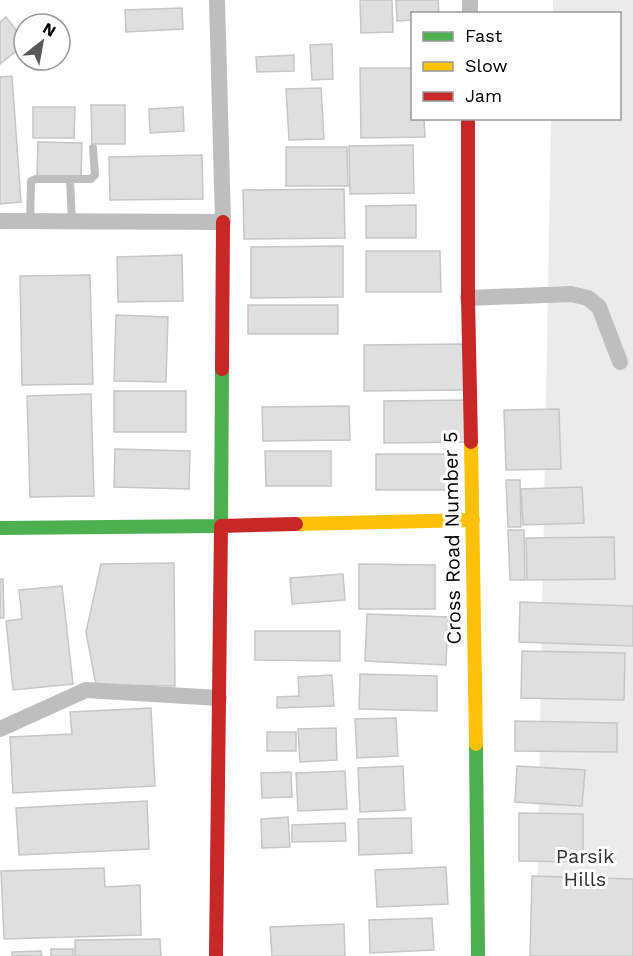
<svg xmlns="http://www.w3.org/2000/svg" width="633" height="956" viewBox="0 0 633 956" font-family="'Work Sans',sans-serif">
	<rect width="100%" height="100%" fill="#fff"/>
	<path fill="#ebebeb" d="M553,0h80v956h-97l15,-837 69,-1v-104l-67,-1z"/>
	<path fill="#dfdfdf" stroke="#c6c6c6" stroke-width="1.5" d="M360,0h32l1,32 -32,1z
		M396,0h42l1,14h-27v6l-15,1z
		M182,8l1,21 -57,3 -1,-22z
		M6,17l18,23v5l-24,19v-42z
		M332,44l1,35 -21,1 -2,-35z
		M294,55v16l-37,1 -1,-15z
		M360,68h52v50h12l1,19 -64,1z
		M12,76l9,126 -21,2v-127z
		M321,88l3,51 -35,1 -3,-51z
		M91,105h34v39h-33z
		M33,107h42l-1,31h-41z
		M183,107l1,24 -34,2 -1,-24z
		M38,142l44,1 -1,34 -44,-1z
		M413,145l1,48 -64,1 -1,-48z
		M286,147h61l1,39h-62z
		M202,155l1,44 -93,1 -1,-43z
		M344,189l1,49 -101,1 -1,-49z
		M416,205v33h-50v-32z
		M343,246v51l-92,1v-51z
		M366,251h74l1,41h-75z
		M182,255l1,46 -65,1 -1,-45z
		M90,275l3,109 -71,1 -2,-109z
		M248,305h90v29h-90z
		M116,315l52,2 -2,65 -52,-1z
		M465,344v46l-101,1v-46z
		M114,391h72v41h-72z
		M91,394l3,102 -64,1 -3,-101z
		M468,400l1,42 -85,1v-42z
		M349,406l1,34 -87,1 -1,-34z
		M559,409l2,60 -55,1 -2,-60z
		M115,449l75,2 -1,38 -75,-2z
		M265,451h66v35h-65z
		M376,454h81v36h-81z
		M506,480h14l1,47h-13z
		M582,487l2,36 -61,2 -2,-36z
		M508,530h16l1,50h-15z
		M614,537l1,42 -88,1 -1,-42z
		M174,563l1,123 -79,-1 -10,-53 15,-68z
		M359,564l76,1v44h-76z
		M343,574l2,26 -53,4 -2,-26z
		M0,579h3l1,39h-4z
		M62,586l11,98 -60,6 -7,-69 16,-2 -3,-29z
		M520,602l113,4v40l-114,-4z
		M367,614l81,3 -2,48 -81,-4z
		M255,631h85v30l-85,-1z
		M522,651l103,2 -1,47 -103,-2z
		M360,674l77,2v35l-78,-2z
		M332,675l2,31 -57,2v-11l22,-1 -1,-19z
		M151,708l4,78 -142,7 -3,-56 62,-3 -2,-22z
		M396,718l2,38 -41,2 -2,-39z
		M515,721l102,2v29l-102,-1z
		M336,728l1,32 -37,2 -2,-33z
		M267,732h29v19h-29z
		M403,766l2,44 -45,2 -2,-44z
		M517,766l68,4 -3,36 -67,-4z
		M345,771l2,38 -49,2 -2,-38z
		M291,772l1,25 -30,1 -1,-25z
		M147,801l2,48 -130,6 -3,-47z
		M519,813l64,1v48l-64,-1z
		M288,817l2,30 -28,1 -1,-29z
		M411,818l1,35 -53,2 -1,-36z
		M345,823l1,18 -54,1v-17z
		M446,867l2,37 -71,3 -2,-37z
		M104,868l1,19 35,-2 1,50 -137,4 -3,-68z
		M532,876l101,3v77h-103z
		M432,918l2,32 -64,3 -1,-33z
		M344,924l1,32h-73l-2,-29z
		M160,939l1,17h-86v-16z
		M51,949h22v7h-22z
		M41,951l1,5h-30v-4z"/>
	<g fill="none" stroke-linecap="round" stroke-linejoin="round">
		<path stroke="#bebebe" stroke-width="8" d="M70,180l2,42
			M30,221l1,-40 5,-2h55l4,-4 -2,-27"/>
		<path stroke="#bebebe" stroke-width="16" d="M470,14v-14
			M0,221l223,1 -6,-222
			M468,298l103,-4 17,4 11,9 21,55
			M0,729l86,-39 133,8"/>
		<path stroke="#4caf50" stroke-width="14" d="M0,528l221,-2 1,-157
			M476,744l2,212"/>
		<path stroke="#ffc107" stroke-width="14" d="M471,442l5,302
			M296,524l177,-4"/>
		<path stroke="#c62828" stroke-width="14" d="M468,118v180l3,144
			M222,369l1,-147
			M216,956l5,-430 75,-2"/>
	</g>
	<g text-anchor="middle" stroke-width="6" stroke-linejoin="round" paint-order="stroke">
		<g font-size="20" fill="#000" stroke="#fff">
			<text transform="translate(452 538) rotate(-91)" y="7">Cross Road Number 5</text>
		</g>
		<g font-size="20" fill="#323232" stroke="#fff">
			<text x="585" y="863">Parsik<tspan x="585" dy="23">Hills</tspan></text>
		</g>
	</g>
	<rect x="411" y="12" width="210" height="108" fill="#ffffff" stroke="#999999" stroke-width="1.5"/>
	<rect x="423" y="32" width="30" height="9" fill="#4caf50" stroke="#999999" stroke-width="1.5"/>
	<text x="465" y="42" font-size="18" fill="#000000">Fast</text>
	<rect x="423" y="62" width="30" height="9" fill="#ffc107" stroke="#999999" stroke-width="1.5"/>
	<text x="465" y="72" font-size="18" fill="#000000">Slow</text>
	<rect x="423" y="92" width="30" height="9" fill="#c62828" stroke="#999999" stroke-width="1.5"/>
	<text x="465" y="102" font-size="18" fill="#000000">Jam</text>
	<g transform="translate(42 42) rotate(31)"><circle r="28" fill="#ffffff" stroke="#999999" stroke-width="1.5"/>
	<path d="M0-4.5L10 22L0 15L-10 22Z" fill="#595959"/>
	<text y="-9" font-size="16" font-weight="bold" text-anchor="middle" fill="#000000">N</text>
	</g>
</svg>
